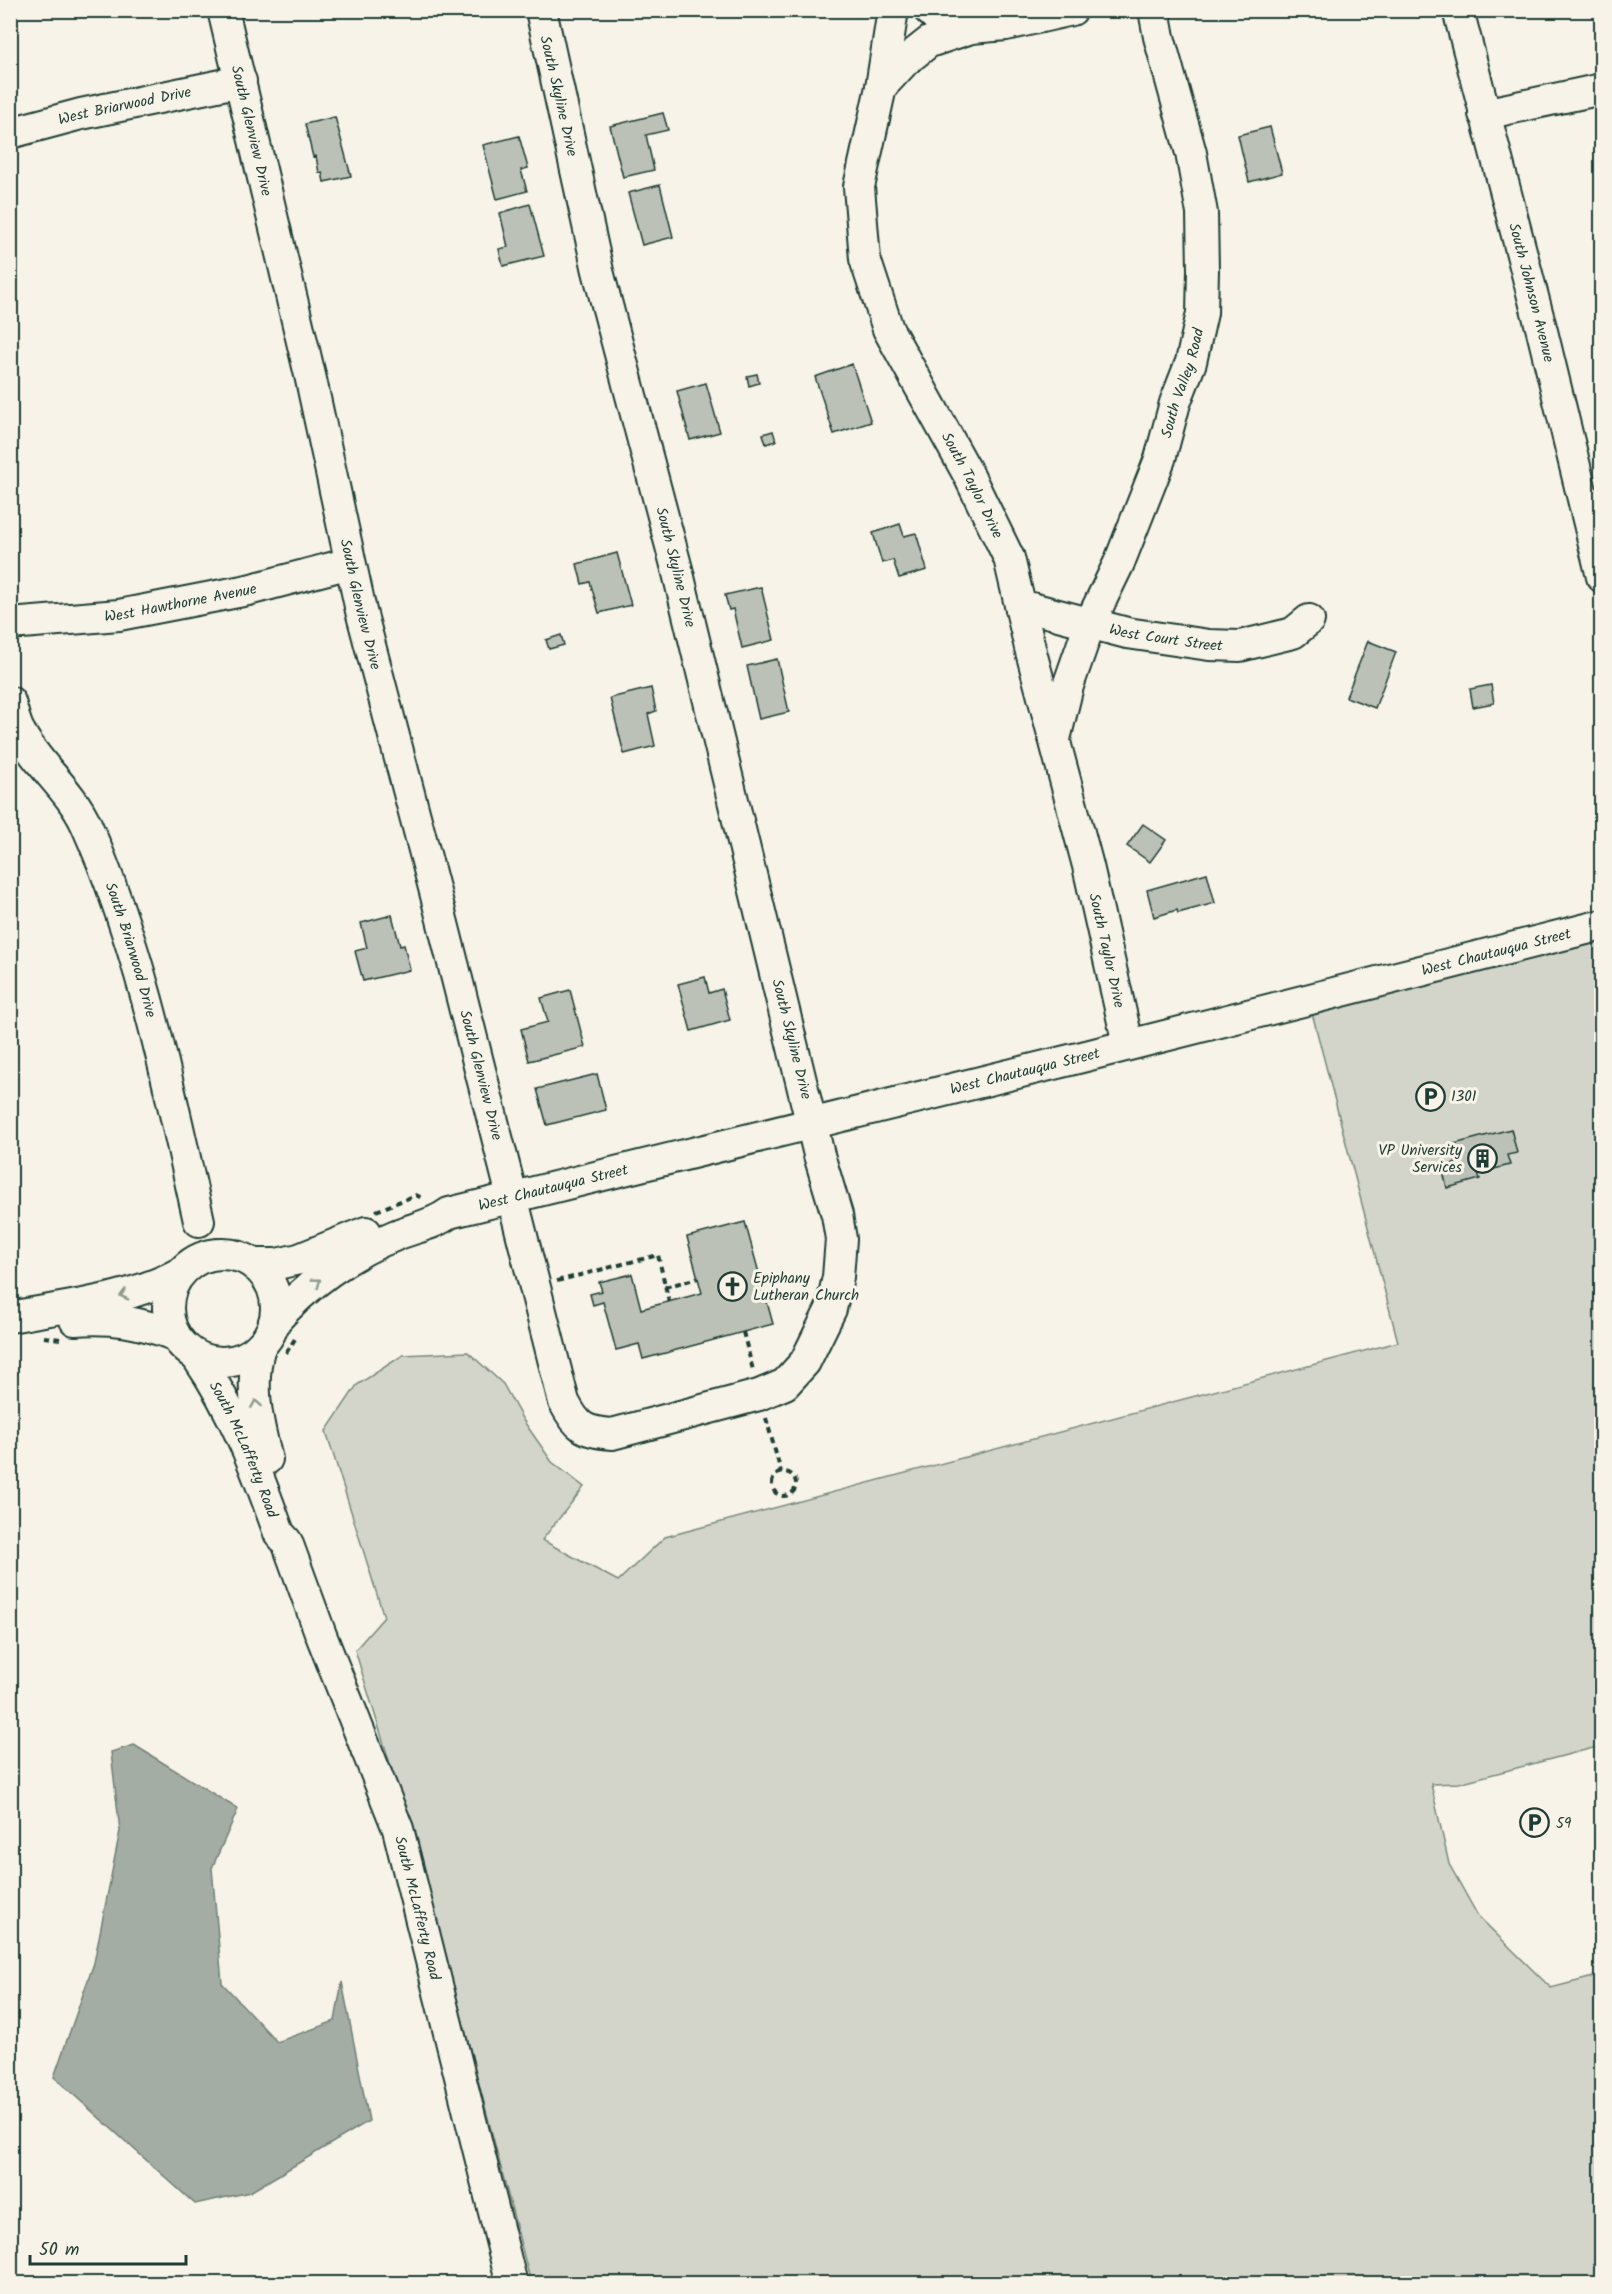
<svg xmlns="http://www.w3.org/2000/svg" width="1612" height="2294" viewBox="0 0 1612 2294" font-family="Kalam,sans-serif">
	<rect width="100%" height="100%" fill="#f7f3e8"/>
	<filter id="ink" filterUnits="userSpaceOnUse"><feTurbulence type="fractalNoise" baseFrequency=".0167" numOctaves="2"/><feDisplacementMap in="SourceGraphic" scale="12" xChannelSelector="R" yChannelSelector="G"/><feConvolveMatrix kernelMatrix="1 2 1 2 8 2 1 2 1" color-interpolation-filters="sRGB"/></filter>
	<g filter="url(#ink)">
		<path fill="#d3d5ca" stroke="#79897f" stroke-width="1.5" d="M1601,939v807l-142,37 -28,1 18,80 29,52 73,72 50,-13v308h-1070l-91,-349 -24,-86 -61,-198 29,-33 -58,-186 31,-46 46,-30 65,-3 35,32 20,36 29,42 32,25 -42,53 76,41 47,-44 733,-195 -86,-329z"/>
		<path fill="#a4ada3" stroke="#6f8077" stroke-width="1.5" d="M134,1745l104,64 -26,59 10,115 55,59 58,-21 7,-39 27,139 -119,71 -55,12 -141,-127 40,-114 26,-132 -9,-79z"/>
		<path fill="#bbc1b6" stroke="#1f3d34" stroke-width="1.5" d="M663,113l5,17 -22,5 8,35 -31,7 -13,-51z
			M335,117l16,59 -27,6 -2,-10 -3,1 -3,-17 -3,1 -8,-33z
			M1270,127l12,46 -33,9 -11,-47z
			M519,136l9,32 -7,2 6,21 -30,8 -14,-54z
			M660,185l13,52 -31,8 -14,-52z
			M530,204l14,52 -41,10 -4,-17 9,-2 -8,-34z
			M852,364l19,58 -37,12 -19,-57z
			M757,374l2,9 -10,3 -2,-10z
			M706,383l14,49 -30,8 -13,-49z
			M773,431l3,10 -10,3 -3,-10z
			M900,524l4,12 12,-3 11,37 -28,8 -6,-18 -11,3 -9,-30z
			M617,553l14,52 -32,8 -9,-31 -8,2 -5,-20z
			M761,587l13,53 -32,8 -9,-39 -4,1 -4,-15z
			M561,635l3,10 -15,4 -3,-9z
			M1368,641l28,11 -21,56 -29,-11z
			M777,659l12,53 -30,7 -12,-53z
			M1491,685l3,18 -21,4 -3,-18z
			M651,688l5,23 -8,3 7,32 -31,8 -14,-56z
			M1143,824l23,16 -16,22 -23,-16z
			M1207,873l8,30 -37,10 -1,-3 -23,7 -7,-27z
			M392,915l8,31 4,-1 6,25 -47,11 -8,-30 12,-3 -6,-25z
			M705,977l4,16 13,-4 8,31 -39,11 -13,-47z
			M570,990l15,57 -56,14 -8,-32 27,-7 -7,-24z
			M597,1074l9,36 -59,15 -10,-36z
			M1511,1129l6,24 -10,2 3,10 -20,5 -2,-7 -12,3 4,13 -33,9 -5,-21 17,-5 -5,-18z
			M745,1222l28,102 -130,35 -4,-15 -23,6 -13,-48 -10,3 -3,-11 12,-3 -3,-9 33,-8 9,35 61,-16 -15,-56z"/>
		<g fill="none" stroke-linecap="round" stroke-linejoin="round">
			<defs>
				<g id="minor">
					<path id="s1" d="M223,10l87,365 51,236 73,277 130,514c13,25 20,30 48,32l147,-39 26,-11 20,-22 26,-53 7,-32 3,-38 -4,-24 -18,-60 -142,-586 -79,-298 -57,-261"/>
					<path d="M929,10l11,10 31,8"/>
					<path id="s2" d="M1072,10l-66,15 -35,3 -42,14 -24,19 -24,26 -22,100 6,72 23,70 80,145 41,84 21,90 58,218 40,178"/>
					<path id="s3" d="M1458,10l84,321 60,246"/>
					<path d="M881,87l12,-77"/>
					<path d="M1484,114l118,-25"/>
					<path id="s4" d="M10,133l71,-19 160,-33"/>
					<path id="s5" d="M1020,605l107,28 82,12 31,1 53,-13 16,-13"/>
					<path id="s6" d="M10,624l109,-9 129,-25 102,-27"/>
					<path id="s7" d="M10,702c3,10 5,22 10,30 18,34 50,57 66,92 56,126 83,263 113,397"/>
					<path id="s8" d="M1056,735l12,-49 22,-63 29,-60 41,-104 15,-56 16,-41 11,-49 1,-43 -1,-57 -11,-60 -32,-116 -5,-27"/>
					<circle cx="222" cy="1308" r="54"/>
					<path d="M255,1264h22l22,-5 67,-27"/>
					<path d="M10,1317c57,-11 116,-16 168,-43"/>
					<path d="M75,1320c37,-3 64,2 99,15"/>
					<path id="s9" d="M274,1322c32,-37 75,-68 120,-86 18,-8 40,-11 55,-23l633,-156 520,-132"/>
					<path d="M260,1346c-11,38 -3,75 7,113"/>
					<path id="s10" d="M197,1357c38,55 60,114 82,176l8,9 34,93 77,194 114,455"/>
				</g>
			</defs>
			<use href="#minor" stroke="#1f3d34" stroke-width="34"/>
			<path stroke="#1f3d34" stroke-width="4" stroke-dasharray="6 4.5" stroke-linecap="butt" d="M376,1211l40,-16 8,4
				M215,1239l31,2
				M557,1281l101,-26 11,47
				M665,1287l33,-9
				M743,1332l10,38
				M44,1337l16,2
				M286,1353l9,-14
				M766,1418l15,54
				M772 1484a12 12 0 1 1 24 0a12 12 0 1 1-24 0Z"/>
			<use href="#minor" stroke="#f7f3e8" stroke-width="30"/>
		</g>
		<defs><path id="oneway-chevron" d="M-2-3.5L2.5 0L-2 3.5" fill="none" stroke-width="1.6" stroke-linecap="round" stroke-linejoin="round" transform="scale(1.5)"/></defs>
		<g stroke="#8b988e">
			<use href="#oneway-chevron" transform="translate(317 1282) rotate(-37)"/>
			<use href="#oneway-chevron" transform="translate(124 1295) rotate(165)"/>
			<use href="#oneway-chevron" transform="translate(256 1404) rotate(-99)"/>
		</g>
	</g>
	<defs>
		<symbol id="parking-ring" viewBox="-11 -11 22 22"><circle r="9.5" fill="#f7f3e8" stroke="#1f3d34" stroke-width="1.5"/><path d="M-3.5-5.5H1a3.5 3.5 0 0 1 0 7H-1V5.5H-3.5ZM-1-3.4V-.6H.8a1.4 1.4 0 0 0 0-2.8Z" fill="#1f3d34"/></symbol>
		<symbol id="building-ring" viewBox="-11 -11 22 22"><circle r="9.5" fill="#f7f3e8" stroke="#1f3d34" stroke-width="1.5"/><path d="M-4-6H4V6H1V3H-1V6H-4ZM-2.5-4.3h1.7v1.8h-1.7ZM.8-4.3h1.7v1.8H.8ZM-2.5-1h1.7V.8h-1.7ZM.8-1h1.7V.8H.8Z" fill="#1f3d34"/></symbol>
		<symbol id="church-ring" viewBox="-11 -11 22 22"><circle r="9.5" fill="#f7f3e8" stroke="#1f3d34" stroke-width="1.5"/><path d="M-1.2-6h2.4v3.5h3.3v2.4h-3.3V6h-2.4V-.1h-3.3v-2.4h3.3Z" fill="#1f3d34"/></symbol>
	</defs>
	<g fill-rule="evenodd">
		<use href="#parking-ring" x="1414" y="1080" width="33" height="33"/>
		<use href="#building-ring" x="1466" y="1142" width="33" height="33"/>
		<use href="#church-ring" x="716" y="1270" width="33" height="33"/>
		<use href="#parking-ring" x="1518" y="1806" width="33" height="33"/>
	</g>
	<g text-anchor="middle" stroke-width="6" stroke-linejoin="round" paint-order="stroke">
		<g font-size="15" fill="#1f3d34" stroke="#f7f3e8">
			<text transform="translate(559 96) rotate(77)" y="5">South Skyline Drive</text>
			<text dy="5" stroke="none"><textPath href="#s4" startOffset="118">West Briarwood Drive</textPath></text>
			<text dy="5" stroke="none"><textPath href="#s1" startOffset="124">South Glenview Drive</textPath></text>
			<text dy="5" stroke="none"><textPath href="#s3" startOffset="292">South Johnson Avenue</textPath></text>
			<text dy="5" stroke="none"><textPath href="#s8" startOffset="375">South Valley Road</textPath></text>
			<text dy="5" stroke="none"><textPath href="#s2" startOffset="639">South Taylor Drive</textPath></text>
			<text transform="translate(676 567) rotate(76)" y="5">South Skyline Drive</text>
			<text dy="5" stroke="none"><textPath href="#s6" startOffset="172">West Hawthorne Avenue</textPath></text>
			<text dy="5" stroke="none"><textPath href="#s1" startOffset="610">South Glenview Drive</textPath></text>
			<text dy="5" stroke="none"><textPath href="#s5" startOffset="150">West Court Street</textPath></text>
			<text dy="5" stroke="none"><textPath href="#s2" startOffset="1125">South Taylor Drive</textPath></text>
			<text dy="5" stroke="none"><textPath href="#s7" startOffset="279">South Briarwood Drive</textPath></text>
			<text dy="5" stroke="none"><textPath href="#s9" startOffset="1288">West Chautauqua Street</textPath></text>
			<text transform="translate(792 1039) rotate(76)" y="5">South Skyline Drive</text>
			<text dy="5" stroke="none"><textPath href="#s9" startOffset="802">West Chautauqua Street</textPath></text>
			<text dy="5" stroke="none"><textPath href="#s1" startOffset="1096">South Glenview Drive</textPath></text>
			<text dy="5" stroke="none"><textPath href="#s9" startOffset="316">West Chautauqua Street</textPath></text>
			<text dy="5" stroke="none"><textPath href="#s10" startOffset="104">South McLafferty Road</textPath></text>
			<text dy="5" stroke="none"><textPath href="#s10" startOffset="596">South McLafferty Road</textPath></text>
		</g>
		<g font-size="15" fill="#1f3d34" stroke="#f7f3e8" text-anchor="start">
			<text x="1451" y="1101">1301</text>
			<text x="1462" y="1155" text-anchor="end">VP University<tspan x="1462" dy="17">Services</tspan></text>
			<text x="753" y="1283">Epiphany<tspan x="753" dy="17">Lutheran Church</tspan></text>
			<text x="1556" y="1828">59</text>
		</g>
	</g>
	<rect width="1612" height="2294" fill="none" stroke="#f7f3e8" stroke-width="36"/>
	<rect x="18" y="18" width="1576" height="2258" fill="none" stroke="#1f3d34" stroke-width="2" filter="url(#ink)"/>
	<path d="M30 2255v9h156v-9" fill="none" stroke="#1f3d34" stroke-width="3"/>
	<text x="39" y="2255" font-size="18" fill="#1f3d34" stroke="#f7f3e8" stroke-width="4.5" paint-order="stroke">50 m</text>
</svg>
